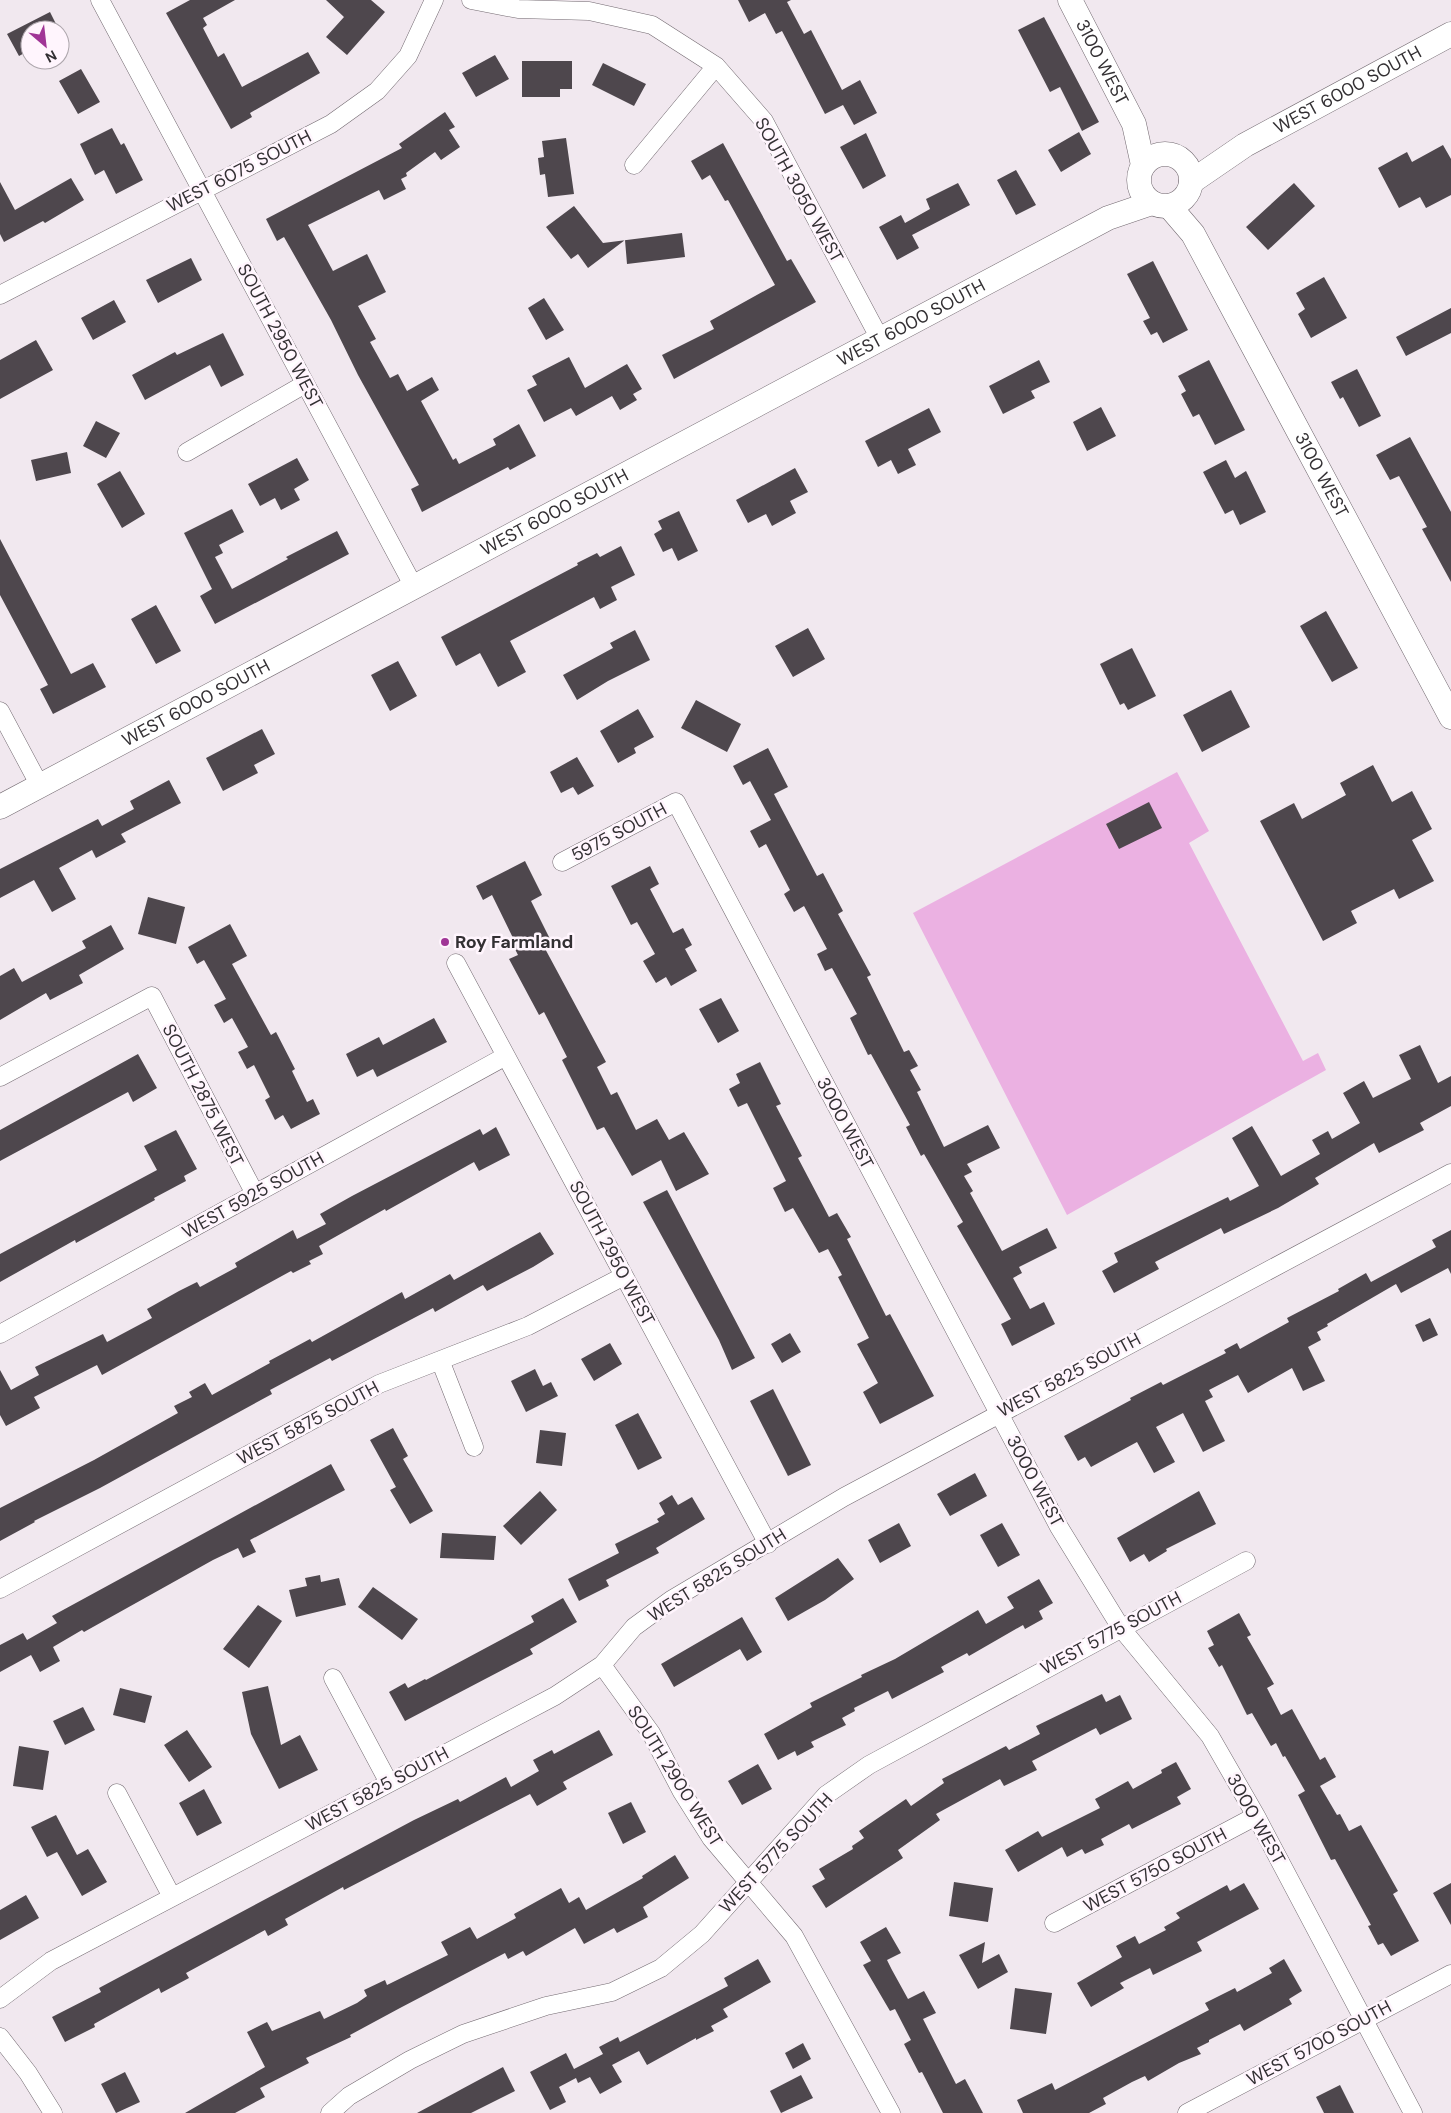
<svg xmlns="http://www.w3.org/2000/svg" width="1451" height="2113" viewBox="0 0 1451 2113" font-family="'DM Sans',sans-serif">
	<rect width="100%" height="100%" fill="#f1e8ef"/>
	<path fill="#ebb1e2" d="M1177,772l32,59 -20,12 114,218 15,-8 8,17 -259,145 -154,-302z"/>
	<path fill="#4e474d" d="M190,0h45l-32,18 4,7 -4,3 15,29 6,-4 18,34 66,-35 12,21 -70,40 2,4 -21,12 -65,-116z
		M326,0h45l14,12 -38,43 -21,-18 18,-20z
		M738,0h53l-4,2 17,32 7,-4 31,60 18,-10 17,33 -23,12 -11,-20 -18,9 -43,-83 -6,3 -11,-21 -16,9z
		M50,12l9,18h-29v20l-11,6 -12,-22z
		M1044,17l55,105 -17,9 -22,-44 -10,5 -32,-62z
		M495,55l14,24 -33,18 -14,-24z
		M522,61h50v28h-12v8h-38z
		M603,63l43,21 -12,22 -42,-21z
		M81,69l19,33 -22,12 -19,-33z
		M445,112l10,15 -6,3 11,17 -19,13 -6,-8 -29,21 1,3 -6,3 5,10 -22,11 -5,-10 -71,35 25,46 34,-17 19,38 -28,14 18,33 -6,3 20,36 8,-4 9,17 25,-14 7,13 -18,11 32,59 3,-2 3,6 37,-19 -3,-6 26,-15 17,32 -26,14 -2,-3 -86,45 -11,-23 8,-4 -61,-110 -27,-55 -47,-83 -7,4 -11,-22 136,-71 -3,-4z
		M112,128l9,17 3,-2 19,37 -27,14 -12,-24 -9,5 -15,-31z
		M1079,132l12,22 -30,18 -13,-22z
		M866,133l20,43 -23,13 -23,-42z
		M566,138l8,56 -26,3 -3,-23 -5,1 -2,-17 6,-1 -2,-16z
		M723,143l64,118 4,-2 25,43 -142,77 -12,-24 52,-26 -4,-8 65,-36 -47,-85 -3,1 -15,-26 -8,5 -11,-19z
		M1443,145l8,14v36l-25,13 -6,-11 -21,11 -21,-40 29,-16 5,10z
		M1016,170l20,35 -20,10 -19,-35z
		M71,178l13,22 -39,23 -2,-2 -39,21 -4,-8v-52l15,28z
		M958,183l12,22 -58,30 7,13 -22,12 -18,-33 22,-12 4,8 25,-14 -4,-10z
		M1294,183l21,23 -47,44 -22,-23z
		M574,206l29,37 79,-10 3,24 -58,7 -2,-24 -37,28 -10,-14 -7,5 -25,-32z
		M191,258l11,22 -44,23 -12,-23z
		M1153,261l35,69 -25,13 -6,-11 -6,3 -8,-14 7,-3 -23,-44z
		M1324,277l23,41 -36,20 -13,-24 7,-5 -9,-16z
		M544,298l20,32 -18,10 -18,-32z
		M114,300l12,22 -33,18 -12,-22z
		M1451,308v25l-45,23 -10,-19z
		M223,333l21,42 -23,12 -11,-22 -65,35 -13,-25 43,-23 2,3z
		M36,340l17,30 -53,29v-39z
		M569,357l16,31 42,-24 15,25 -9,5 4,6 -17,10 -8,-14 -36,20 -5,-8 -27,14 -17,-32 10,-5 -5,-9z
		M1039,360l11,22 -19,9 4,7 -32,16 -14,-28z
		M1209,360l36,70 -30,15 -16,-31 -6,3 -12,-23 5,-3 -8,-15z
		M1357,369l24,47 -22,11 -16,-30 -3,2 -9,-17z
		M1101,407l15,29 -29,15 -14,-29z
		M929,408l12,24 -33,17 8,16 -18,9 -7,-14 -13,7 -13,-26z
		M96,421l24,12 -14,25 -23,-12z
		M1410,437l41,75v70l-29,-53 5,-2 -28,-51 -9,4 -14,-25z
		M67,452l4,21 -35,8 -5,-21z
		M297,458l12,22 -15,9 6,11 -19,10 -6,-12 -15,8 -12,-22z
		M1226,460l9,18 11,-7 20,41 -26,13 -7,-15 -8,4 -22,-42z
		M795,468l13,24 -18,9 6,12 -24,13 -6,-12 -18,9 -12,-23z
		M120,471l25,43 -23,14 -25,-44z
		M232,509l12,23 -25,13 4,8 -8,4 17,32 56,-30 -2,-2 51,-26 12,23 -134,70 -15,-28 12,-7 -28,-56z
		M679,511l19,40 -20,10 -6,-13 -9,4 -9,-18 8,-5 -4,-8z
		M0,539l71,135 22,-11 13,24 -53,27 -13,-25 8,-4 -48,-90z
		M621,546l14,29 -24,12 6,13 -17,9 -6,-12 -84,44 16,31 -28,15 -18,-34 -24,13 -15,-29 137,-72 -1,-2 20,-10 3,4z
		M156,605l25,46 -25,13 -25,-45z
		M1326,611l32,57 -26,14 -32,-56z
		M808,628l17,31 -32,18 -18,-31z
		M635,630l15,30 -42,21 -31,19 -14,-25 50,-27 -3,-5z
		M1132,648l24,48 -28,14 -4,-7 -4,2 -20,-41z
		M398,661l19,35 -27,15 -19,-36z
		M1231,690l19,37 -48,25 -19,-37z
		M696,700l45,24 -14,28 -46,-24z
		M638,709l16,28 -20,11 2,5 -18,10 -18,-32z
		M262,729l13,25 -21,11 4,8 -35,18 -17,-33z
		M768,748l20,39 -14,7 43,82 6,-3 20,38 -5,3 33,61 -4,2 37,75 5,-2 9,16 -8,4 11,20 -4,2 27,55 44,-22 12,23 -33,16 5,8 -8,4 9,15 -3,2 32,58 45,-23 10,20 -38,19 3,6 -9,5 17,31 14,-7 11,22 -43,22 -11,-22 10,-5 -54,-93 6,-4 -39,-68 -3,2 -15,-29 4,-2 -39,-71 -3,1 -18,-37 7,-4 -25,-46 -7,3 -8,-17 10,-5 -23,-43 -10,6 -10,-18 6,-4 -24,-46 -7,4 -9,-17 21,-11 -21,-39 -7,4 -10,-19z
		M577,757l17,29 -16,9 -5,-8 -12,6 -11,-21z
		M1373,765l19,37 20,-11 20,38 -20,11 22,41 -35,18 -5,-10 -43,22 6,12 -34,18 -63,-120 34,-18 8,16 44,-24 -6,-12z
		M169,780l12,23 -60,31 5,8 -30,16 -4,-8 -33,18 17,31 -24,13 -18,-32 -34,18v-29l98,-50 4,7 32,-17 -4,-8z
		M1149,802l13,26 -43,21 -13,-25z
		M525,861l17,34 -11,6 19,38 -8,4 64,119 -9,5 14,28 6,-3 19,38 21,-11 12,21 15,-8 25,42 -33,17 -15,-31 -29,16 -28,-49 -7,3 -35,-70 5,-3 -23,-45 -5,3 -30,-56 9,-4 -7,-14 3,-1 -22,-45 -9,5 -7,-14z
		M650,866l9,18 -9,5 23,44 10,-5 9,17 -7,4 12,22 -26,15 -5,-9 -10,6 -13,-22 12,-7 -18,-32 -6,3 -20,-39z
		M148,897l37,10 -9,37 -38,-10z
		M230,924l17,32 -15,8 39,71 5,-3 19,37 -3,2 15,31 6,-3 7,15 -29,15 -8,-14 -8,5 -10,-20 5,-3 -16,-32 -7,4 -9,-17 10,-5 -16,-29 -8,5 -10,-18 12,-6 -22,-39 -7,4 -9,-17z
		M111,925l13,24 -45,26 4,8 -33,17 -4,-7 -46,27v-44l14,-8 8,14 64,-34 -4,-7z
		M721,998l18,33 -21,12 -19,-34z
		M434,1018l13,24 -70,35 -4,-8 -16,8 -11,-23 33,-17 4,8z
		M1420,1045l18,38 13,-7v30l-31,17 4,7 -45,23 -5,-10 -59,35 4,6 -41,24 -54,26 -3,-6 -66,34 4,7 -45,24 -12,-22 16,-9 -4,-9 114,-56 2,4 29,-15 -27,-48 20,-12 29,50 39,-22 -8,-14 16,-9 4,8 28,-16 -17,-30 21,-12 9,17 38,-19 -12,-24z
		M138,1054l19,34 -24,14 -5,-10 -128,69v-31z
		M760,1062l21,42 -5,2 26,50 -4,2 31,59 8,-4 14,24 -4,2 39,77 4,-2 44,82 -54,28 -17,-32 15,-9 -21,-39 12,-6 -31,-61 4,-2 -14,-26 -9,4 -26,-45 -8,4 -12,-24 13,-7 -39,-78 -9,4 -9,-18 11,-6 -4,-9z
		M496,1127l14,28 -31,16 -5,-9 -88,49 -1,-2 -66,37 4,8 -14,7 2,3 -18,9 -2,-2 -189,104 -5,-10 -63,32 6,11 -34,18 -6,-11v-45l11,20 28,-15 -4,-8 68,-33 4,8 45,-24 -5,-9 32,-18 18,-9 3,5 37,-20 -2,-4 58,-33 4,9 29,-15 -6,-10 32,-18 128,-67 3,6z
		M176,1130l21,39 -13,7 2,5 -32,17 1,2 -79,43 -1,-3 -75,42v-28l157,-84 -13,-24z
		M667,1190l88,168 -23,12 -13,-30 -76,-138z
		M1451,1230v44l-3,-6 -47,25 -5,-9 -69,40 1,2 -11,6 4,8 -13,7 17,34 -22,10 -11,-23 -44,25 -10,-18 -29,15 4,7 -8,4 20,40 -22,11 -20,-39 -27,14 19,35 -21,11 -17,-31 -46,25 -6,-10 -7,4 -14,-25 67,-36 -1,-2 31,-16 2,3 63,-32 -2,-3 13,-7 3,6 49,-27 -2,-4 52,-27 -1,-2 28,-16 5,9 65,-35 -4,-7z
		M540,1232l14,22 -21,13 -46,24 -4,-6 -48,27 -2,-4 -101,53 -2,-3 -60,32 2,4 -172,94 -66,33 1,1 -35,19v-33l94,-48 84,-47 -4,-7 18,-9 -3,-5 16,-9 7,12 58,-32 -1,-2 41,-22 2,3 90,-50 3,7 45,-25 4,6z
		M1430,1318l8,17 -15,7 -8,-17z
		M790,1333l11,19 -19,11 -11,-19z
		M610,1343l12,21 -28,17 -13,-22z
		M535,1369l8,17 8,-4 7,14 -32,16 -15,-31z
		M773,1389l38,76 -23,11 -38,-75z
		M638,1413l24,45 -24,12 -23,-45z
		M393,1428l15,28 -5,3 30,52 -23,13 -20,-34 6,-3 -26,-47z
		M540,1430l26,3 -4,33 -26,-3z
		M331,1464l14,26 -95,50 6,12 -13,6 -5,-10 -25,12 -129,72 -2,-2 -29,17 7,14 -20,11 -9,-17 -31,17v-27l23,-12 4,7 30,-17 -5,-7z
		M975,1473l12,23 -37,20 -13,-22z
		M540,1491l17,19 -36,35 -18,-19z
		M1199,1491l17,33 -50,25 1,2 -18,11 -5,-8 -14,8 -13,-24z
		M672,1495l6,10 14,-8 13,22 -49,29 3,5 -53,27 3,6 -30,15 -11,-22 51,-26 -4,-9 44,-22 -2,-3 8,-5 -6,-11z
		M899,1523l12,23 -31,17 -12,-23z
		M1002,1523l18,32 -22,12 -18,-32z
		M442,1533l54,3 -2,24 -54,-2z
		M838,1558l16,21 -29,21 -37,21 -13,-23z
		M320,1575l1,7 18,-4 7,27 -50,12 -7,-27 18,-4 -2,-8z
		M1039,1579l14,24 -14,8 4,8 -18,10 -2,-4 -54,31 -2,-3 -26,14 3,5 -52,27 -4,-8 -34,17 1,3 -13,7 4,7 -35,17 3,5 -17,9 -2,-5 -17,9 -14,-26 48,-27 -2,-4 52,-26 -1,-2 34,-16 83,-49 8,14 28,-16 -7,-11z
		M373,1587l45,32 -16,21 -44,-33z
		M563,1598l14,24 -47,27 3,5 -128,67 -16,-29 16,-9 3,5 17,-9 1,1 108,-58 -3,-6z
		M258,1605l24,16 -33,47 -26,-19z
		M1239,1613l12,22 -4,2 27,47 -7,4 14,27 11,-6 28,51 5,-3 11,20 -16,9 17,29 3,-1 9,17 12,-6 37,66 -5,3 26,47 -28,15 -8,-13 -5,2 -10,-19 3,-1 -36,-66 -4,1 -33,-65 7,-4 -20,-35 -2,1 -7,-14 -5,3 -19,-33 -5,2 -25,-50 -3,2 -11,-19 6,-3 -7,-14z
		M742,1617l20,35 -15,9 -7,-12 -66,38 -13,-23z
		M268,1686l13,59 19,-10 18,35 -39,19 -28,-55 -9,-42z
		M120,1688l32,8 -7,27 -32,-8z
		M1102,1694l4,8 14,-7 12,24 -32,16 -4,-7 -64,33 5,9 -33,16 -4,-7 -64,35 4,6 -42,30 5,8 -77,50 -14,-22 13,-7 -6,-10 34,-20 -1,-3 12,-8 -5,-7 47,-32 5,7 33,-23 -2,-4 64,-33 3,4 31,-16 -4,-8z
		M83,1707l12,23 -30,15 -12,-24z
		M187,1730l25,37 -23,15 -25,-37z
		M599,1730l14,25 -50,27 4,7 -30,17 -7,-12 -186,96 -1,-3 -58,32 3,6 -20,11 -3,-6 -79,43 3,5 -28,15 -2,-5 -65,36 1,3 -30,15 -13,-25 49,-25 -2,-4 315,-168 44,-21 2,3 46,-25 5,10 28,-16 -6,-11 19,-10 2,4z
		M19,1746l30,5 -6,39 -30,-4z
		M1176,1762l15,27 -14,8 4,7 -49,25 -3,-5 -28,15 3,6 -19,9 -3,-5 -15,8 -5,-10 -44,25 -13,-22 33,-19 4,6 58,-29 -5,-9 33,-18 5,8 29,-16 -1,-3z
		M758,1764l14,25 -30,16 -14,-24z
		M204,1789l18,34 -25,13 -18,-33z
		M631,1802l15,30 -23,12 -15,-31z
		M56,1815l21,40 11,-6 19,33 -25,14 -25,-44 -10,5 -16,-30z
		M675,1855l14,23 -46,29 5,10 -31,16 -3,-5 -30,16 -9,-16 -49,28 -3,-5 -15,8 -3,-6 -105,55 -50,27 1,2 -45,21 3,5 -49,25 5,9 -30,16h-50l80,-46 -18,-35 20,-10 5,9 48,-20 4,8 33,-16 10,-7 -3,-6 21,-10 2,5 61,-30 -7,-13 29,-15 7,12 39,-21 -2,-4 47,-26 8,15 10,-6 7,13 57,-32 -1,-2z
		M954,1882l39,6 -5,34 -39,-6z
		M1244,1883l15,26 -62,33 5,9 -49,24 -3,-7 -30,15 4,5 -33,19 -14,-24 45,-26 -6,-11 19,-10 4,8 27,-14 -2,-3 16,-9 -4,-5 51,-28 3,6z
		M1451,1883v42l-18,-32z
		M26,1895l13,23 -39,22v-30z
		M886,1927l15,26 -14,7 5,10 16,29 16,-8 12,22 -13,6 33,65 9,-5 18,34h-40l-21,-41 -3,1 -15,-29 7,-4 -16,-31 -5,2 -27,-46 8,-4 -11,-19z
		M985,1942l-3,21 17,-9 9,18 -30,17 -19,-34z
		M758,1959l13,23 -48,27 5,8 -17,9 3,5 -18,9v-2l-49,27 -8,-14 -27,14 10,17 -22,12 -10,-17 -12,6 -2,-5 -17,9 7,15 -16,8 -20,-38 36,-19 8,16 29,-15 -4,-7 19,-10 2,5 108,-56 -4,-8z
		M1284,1959l18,32 -13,8 3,5 -48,27 -4,-7 -31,16v2l-12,6 4,6 -22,9 -31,18 -3,-5 -13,6 -29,16 3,6 -17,9h-66l-6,-13 35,-17 3,7 154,-80 -4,-7 30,-15 2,4 35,-19 -3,-5z
		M1015,1988l37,5 -6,41 -36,-5z
		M803,2043l8,16 -18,10 -8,-16z
		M503,2067l12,24 -44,22h-54z
		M125,2072l15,30 -24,11 -15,-29z
		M801,2075l12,23 -32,15 -11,-22z
		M1340,2085l14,28h-30l-8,-16z"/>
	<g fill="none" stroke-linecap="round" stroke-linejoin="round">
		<defs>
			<path id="street" d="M100,0l314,587
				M471,0l47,9 71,2 63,14 64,41 48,55 116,218
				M634,165l82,-99
				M0,295l331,-171 46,-33 31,-35 26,-56
				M187,452l118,-68
				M0,711l40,75
				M562,862l114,-60 383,725 62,101 89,108 46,80 157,297
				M456,963l312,581
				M0,1077l152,-81 103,198
				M0,1334l506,-278
				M440,1360l34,87
				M0,1589l379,-205 149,-58 96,-50
				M602,1665l49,68 31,59 29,46 83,98 97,177
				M333,1678l56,105
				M117,1793l55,104
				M1054,1923l202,-107
				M0,1999l51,-38 504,-265 47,-31 32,-38 37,-27 173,-103 607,-324
				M0,2037l28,36 25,40
				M330,2113l19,-17 61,-36 53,-26 83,-28 66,-14 49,-24 41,-34 124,-139 43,-30 377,-204
				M1187,2113l264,-139"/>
			<g id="secondary">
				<path id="s1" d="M1070,0l64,124 9,41"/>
				<circle cx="1165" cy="180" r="26"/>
				<path id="s2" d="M1191,182l54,-37 206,-111"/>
				<path id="s3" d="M1169,206l24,28 258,483"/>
				<path id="s4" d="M0,807l1108,-589 44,-15"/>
			</g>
		</defs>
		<use href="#street" stroke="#736a71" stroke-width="19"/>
		<use href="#secondary" stroke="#736a71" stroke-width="25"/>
		<use href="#street" stroke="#fff" stroke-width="18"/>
		<use href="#secondary" stroke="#fff" stroke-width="24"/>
	</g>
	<circle fill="#a03596" stroke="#fff5fd" stroke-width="2" cx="445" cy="942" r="5"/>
	<g text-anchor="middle" stroke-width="5" stroke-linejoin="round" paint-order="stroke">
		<g font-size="18" fill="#333033" stroke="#fff5fd">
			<text dy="6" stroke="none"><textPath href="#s1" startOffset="70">3100 WEST</textPath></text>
			<text dy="6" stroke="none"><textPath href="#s2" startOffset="182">WEST 6000 SOUTH</textPath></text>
			<text transform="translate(239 171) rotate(-27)" y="6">WEST 6075 SOUTH</text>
			<text transform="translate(799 190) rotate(61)" y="6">SOUTH 3050 WEST</text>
			<text dy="6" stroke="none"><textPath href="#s4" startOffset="1032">WEST 6000 SOUTH</textPath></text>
			<text transform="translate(280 336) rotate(62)" y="6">SOUTH 2950 WEST</text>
			<text dy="6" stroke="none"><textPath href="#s3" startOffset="310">3100 WEST</textPath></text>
			<text dy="6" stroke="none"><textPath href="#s4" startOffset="628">WEST 6000 SOUTH</textPath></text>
			<text dy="6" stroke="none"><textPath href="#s4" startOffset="222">WEST 6000 SOUTH</textPath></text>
			<text transform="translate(619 832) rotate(-28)" y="6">5975 SOUTH</text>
			<text transform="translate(203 1095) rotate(63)" y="6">SOUTH 2875 WEST</text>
			<text transform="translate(845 1123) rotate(62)" y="6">3000 WEST</text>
			<text transform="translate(253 1195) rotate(-29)" y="6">WEST 5925 SOUTH</text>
			<text transform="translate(612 1253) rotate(62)" y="6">SOUTH 2950 WEST</text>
			<text transform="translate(1069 1375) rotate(-28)" y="6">WEST 5825 SOUTH</text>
			<text transform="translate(308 1423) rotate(-28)" y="6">WEST 5875 SOUTH</text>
			<text transform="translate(1035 1481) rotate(62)" y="6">3000 WEST</text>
			<text transform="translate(717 1575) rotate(-32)" y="6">WEST 5825 SOUTH</text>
			<text transform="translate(1111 1633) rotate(-28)" y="6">WEST 5775 SOUTH</text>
			<text transform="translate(675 1776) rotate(58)" y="6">SOUTH 2900 WEST</text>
			<text transform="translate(377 1789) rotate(-28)" y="6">WEST 5825 SOUTH</text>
			<text transform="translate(1256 1819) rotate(61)" y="6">3000 WEST</text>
			<text transform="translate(776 1853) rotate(-47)" y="6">WEST 5775 SOUTH</text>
			<text transform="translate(1155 1870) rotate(-28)" y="6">WEST 5750 SOUTH</text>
			<text transform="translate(1319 2043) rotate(-28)" y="6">WEST 5700 SOUTH</text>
		</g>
		<g font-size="18" font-weight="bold" fill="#333033" stroke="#fff5fd" text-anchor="start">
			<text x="455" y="948">Roy Farmland</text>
		</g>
	</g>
	<g transform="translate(45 45) rotate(152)"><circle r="24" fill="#fff5fd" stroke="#ada6ac"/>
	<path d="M0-4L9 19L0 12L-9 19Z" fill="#a03596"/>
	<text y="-8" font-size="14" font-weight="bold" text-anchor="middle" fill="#333033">N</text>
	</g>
</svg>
